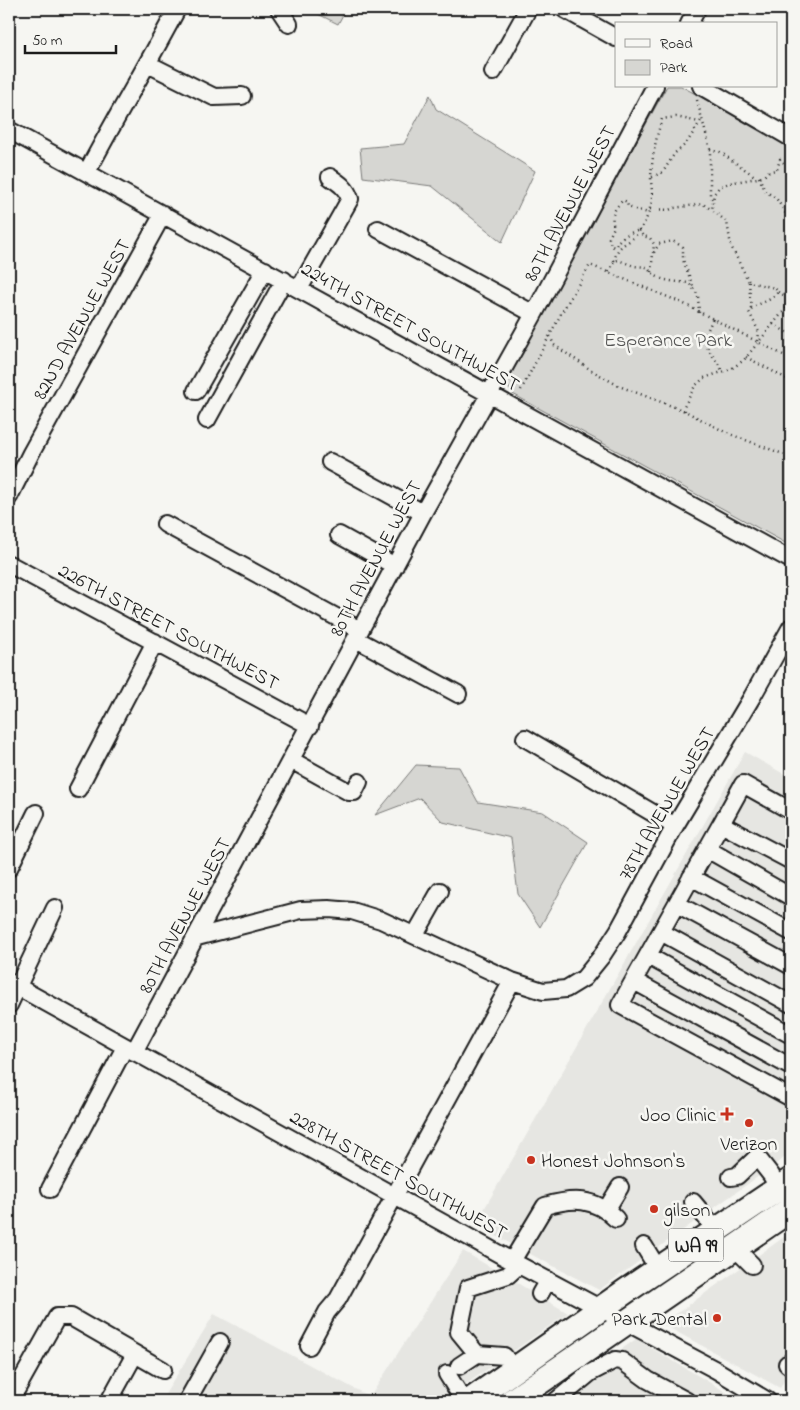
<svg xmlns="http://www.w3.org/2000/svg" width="800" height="1410" viewBox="0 0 800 1410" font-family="'Indie Flower',sans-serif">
	<rect width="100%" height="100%" fill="#f6f6f2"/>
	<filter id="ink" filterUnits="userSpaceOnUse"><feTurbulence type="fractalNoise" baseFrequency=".02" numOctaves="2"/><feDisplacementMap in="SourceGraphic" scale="10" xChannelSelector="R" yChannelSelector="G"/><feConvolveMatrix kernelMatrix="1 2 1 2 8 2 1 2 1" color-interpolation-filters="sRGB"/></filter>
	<g filter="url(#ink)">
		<path fill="#e6e6e2" d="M745,752l46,26v375l-192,137 -124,-65z
			M791,1232v137l-11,19 -118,-64z
			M463,1251l105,62 -126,88h-281l53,-87 156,83z
			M636,1339l105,62h-153l-5,-2 -1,2h-34z"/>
		<path fill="#d6d6d2" stroke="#797977" d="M308,9h38l-8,15z
			M667,86h14l110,61v399l-280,-153 -4,-10 1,-8z
			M430,95l6,14 99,62 -33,71 -70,-56 -69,-9 -3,-29 44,-4z
			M416,765l43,2 19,35 65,10 45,30 -48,85 -22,-33 -7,-56 -68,-16 -23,-24 -45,17z"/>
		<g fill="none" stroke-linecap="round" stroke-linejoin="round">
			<defs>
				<path id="minor" d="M279,9l10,15
					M564,9l52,29
					M689,24l8,-15
					M148,64l66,33 28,-1
					M493,72l35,-63
					M701,86l90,52
					M9,130l782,430
					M87,172c29,-55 61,-108 90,-163
					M378,229l156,85
					M299,289l51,-90c-3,-11 -11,-16 -20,-22
					M196,391l69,-121
					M207,420l77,-140
					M330,462l93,51
					M9,497l22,-44 132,-239
					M165,524l195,106
					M339,535l56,31
					M9,564l301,162
					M356,639l102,55
					M525,738l150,88
					M291,760l58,32h5l5,-10
					M78,789l77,-147
					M721,824l22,-40 48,27
					M707,849l84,48
					M791,861l-70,-37 -101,181 171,93
					M9,868l27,-55
					M691,877l100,55
					M677,904l114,62
					M661,932l130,72
					M415,935l25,-44
					M197,937l104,-27 28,-1 23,2 29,9 131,61 31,10 23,-2 18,-11 17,-21 17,-26 57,-105 77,-129 39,-70
					M648,956l143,79
					M634,981l157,86
					M9,982l510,283 197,105 52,31
					M9,1005l46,-97
					M134,1052l289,-539 111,-199 121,-228
					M731,1177l6,-1 20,-19 14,18 8,14
					M50,1189l75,-142
					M693,1202l24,29
					M606,1210l14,-23
					M644,1246l14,23
					M735,1248l17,17
					M512,1261l33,-55c28,-8 49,-9 71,13
					M540,1294l8,-14
					M309,1346l18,-34 11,-13 174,-318
					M477,1354l-18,-22 9,-44 40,-13 11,-10
					M787,1364l4,3
					M459,1366l18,-12 27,2 10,13
					M447,1374l17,27
					M10,1401l47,-84h14l92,53
					M109,1401l26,-47
					M187,1401l33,-59
					M556,1401l34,-28 25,-13 7,1 26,19 39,21"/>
				<path id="highway" d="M470,1401l156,-110 165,-111
					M512,1401l279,-192"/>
			</defs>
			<use href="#minor" stroke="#1c1c1c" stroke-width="20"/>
			<use href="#highway" stroke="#1c1c1c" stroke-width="28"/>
			<path stroke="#1c1c1c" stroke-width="2.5" stroke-dasharray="1 4" stroke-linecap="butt" d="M697,100l13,49v46l3,5
				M710,149l10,3 36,25
				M652,177l11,-5 12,-19 11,-9 16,-25
				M759,177l6,14 11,7 13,21
				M650,209l19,1 5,-2 29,-4 9,6
				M639,230l4,6 7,2 4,6 -1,9
				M637,231c-11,3 -17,6 -22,16l-4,-1 -2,-8 5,-11c-4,-12 1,-19 9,-27l4,2 1,5 20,6
				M614,261c5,-19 11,-14 22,-26 6,-7 12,-18 14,-27 4,-13 1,-19 1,-31 1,-19 5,-40 11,-58l14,-2 23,5
				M609,272l5,-11 4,-1 16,6 13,1c10,15 25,14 42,16l9,12 1,18
				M651,272l2,-18 6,-10 14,-3 10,6v13l10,26
				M749,282l2,26
				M778,292l13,7
				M713,319c-16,29 -2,29 9,52
				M773,324l18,11
				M550,336l4,9 37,25 28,16 66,25 42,22 64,24
				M758,341l1,-9 -10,-20c6,-10 20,-8 29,-20l-3,-4 -26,-6 -18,-36 -4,-24 -15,-12 2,-16 5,-7 10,-4 34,-6 6,-6 8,-1 3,-11 6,6 4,-1 1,1
				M746,357l45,24
				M521,390l41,-78 28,-47 90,37 111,57
				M685,411l-1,-4 11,-21 9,-8 27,-9 13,-9 47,-58"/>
			<use href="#minor" stroke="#f6f6f2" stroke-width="16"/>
			<use href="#highway" stroke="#f6f6f2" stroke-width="24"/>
		</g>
	</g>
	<g fill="#c8321e" stroke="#f6f6f2" stroke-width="2">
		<path d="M724.5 1106.5h5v5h5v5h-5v5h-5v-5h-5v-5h5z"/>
		<circle cx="749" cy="1123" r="5"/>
		<circle cx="531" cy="1160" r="5"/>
		<circle cx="654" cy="1209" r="5"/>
		<circle cx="717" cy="1318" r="5"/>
	</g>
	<g text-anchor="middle" stroke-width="5" stroke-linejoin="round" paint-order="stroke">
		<rect fill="#f6f6f2" stroke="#5d5d5c" stroke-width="1" x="668.5" y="1228.5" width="55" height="33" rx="4"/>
		<g font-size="19" font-weight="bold" fill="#1c1c1c">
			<text x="696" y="1252">WA 99</text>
		</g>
		<g font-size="20" fill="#1c1c1c" stroke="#f6f6f2">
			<text transform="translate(569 203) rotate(-62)" y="7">80TH AVENUE WEST</text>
			<text transform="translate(81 319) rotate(-61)" y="7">82ND AVENUE WEST</text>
			<text transform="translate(411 326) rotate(29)" y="7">224TH STREET SOUTHWEST</text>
			<text transform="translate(375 558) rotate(-62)" y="7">80TH AVENUE WEST</text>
			<text transform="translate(169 626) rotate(28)" y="7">226TH STREET SOUTHWEST</text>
			<text transform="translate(666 803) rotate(-60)" y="7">78TH AVENUE WEST</text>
			<text transform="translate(184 915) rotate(-62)" y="7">80TH AVENUE WEST</text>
			<text transform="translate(399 1174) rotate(29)" y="7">228TH STREET SOUTHWEST</text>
		</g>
		<g font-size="20" fill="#545453" stroke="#f6f6f2">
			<text x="668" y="346">Esperance Park</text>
		</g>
		<g font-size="20" fill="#1c1c1c" stroke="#f6f6f2" text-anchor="end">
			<text x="716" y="1121">Joo Clinic</text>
			<text x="749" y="1150" text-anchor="middle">Verizon</text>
			<text x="541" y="1167" text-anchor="start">Honest Johnson's</text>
			<text x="664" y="1216" text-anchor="start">gilson</text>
			<text x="707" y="1325">Park Dental</text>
		</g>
	</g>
	<rect width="800" height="1410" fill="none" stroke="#f6f6f2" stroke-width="30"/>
	<rect x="15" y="15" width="770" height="1380" fill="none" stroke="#1c1c1c" stroke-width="2" filter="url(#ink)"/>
	<rect x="615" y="22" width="162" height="65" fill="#f6f6f2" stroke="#9f9f9c"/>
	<rect x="625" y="39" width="25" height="8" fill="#f6f6f2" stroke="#9f9f9c"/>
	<text x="660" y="48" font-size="15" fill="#1c1c1c">Road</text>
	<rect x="625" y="60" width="25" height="15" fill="#d6d6d2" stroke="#9f9f9c"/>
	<text x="660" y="72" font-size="15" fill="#1c1c1c">Park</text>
	<path d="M25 45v8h91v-8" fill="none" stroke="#1c1c1c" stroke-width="2.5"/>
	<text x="32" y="45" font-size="15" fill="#1c1c1c" stroke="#f6f6f2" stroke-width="4" paint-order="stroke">50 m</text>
</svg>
